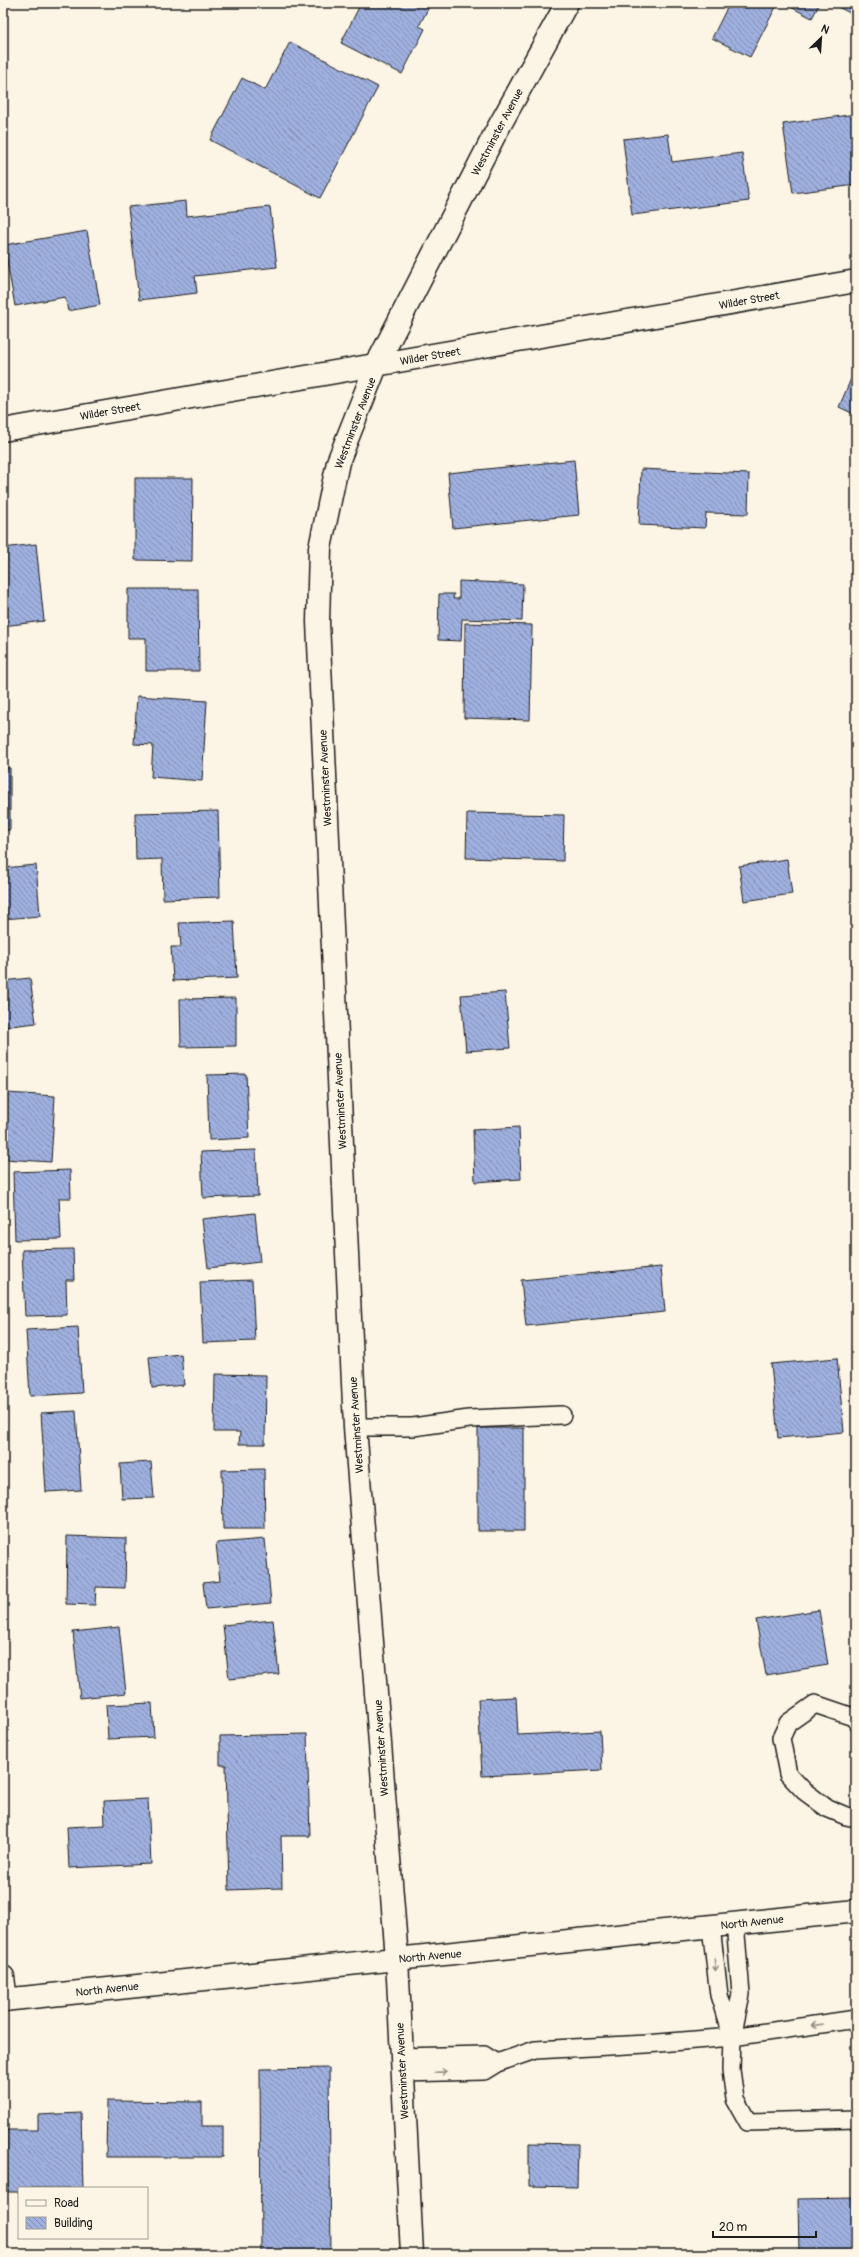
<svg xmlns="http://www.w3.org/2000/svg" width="859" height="2257" viewBox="0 0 859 2257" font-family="Pangolin,sans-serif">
	<defs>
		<pattern id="building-back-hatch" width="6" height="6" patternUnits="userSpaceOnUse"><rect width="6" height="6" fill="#9fb0df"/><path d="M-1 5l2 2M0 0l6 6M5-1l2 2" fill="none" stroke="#818eb4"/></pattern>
	</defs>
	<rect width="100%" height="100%" fill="#fcf5e5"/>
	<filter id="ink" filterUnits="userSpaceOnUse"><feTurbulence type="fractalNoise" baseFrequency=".025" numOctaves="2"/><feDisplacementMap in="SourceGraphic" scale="8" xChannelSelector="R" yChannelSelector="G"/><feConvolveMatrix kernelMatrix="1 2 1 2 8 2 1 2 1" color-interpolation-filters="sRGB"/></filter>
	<g filter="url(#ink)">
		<path fill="url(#building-back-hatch)" stroke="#1c1c1c" d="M361,3h70l-12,23 6,3 -23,45 -61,-31z
			M719,3h59l-28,54 -38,-19 15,-30z
			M783,3h37l-8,15z
			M830,3h26v13z
			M290,42l88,45 -58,111 -110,-58 32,-62 23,12z
			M856,114v71l-63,8 -10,-69z
			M668,134l4,28 70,-9 7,48 -117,14 -9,-76z
			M186,201l1,15 83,-9 7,60 -82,9 2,17 -58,7 -11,-93z
			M87,231l13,74 -32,6 -3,-14 -50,9 -11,-61z
			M856,367v48l-17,-8z
			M574,460l5,55 -126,13 -5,-55z
			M641,469l108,5 -1,40 -42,-1 -1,15 -66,-3z
			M135,478h58l-1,83 -57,-1z
			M36,544l8,77 -41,5v-78z
			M459,581l64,3 -1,37 -60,-2 -1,22 -23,-1 1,-46h15l-1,5h6z
			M128,589h70l1,82h-53v-33h-18z
			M465,623l67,2 -2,95 -66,-2z
			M137,696l70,5 -5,80 -51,-4 2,-32 -19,-1z
			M3,768h7v62h-7z
			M218,811l2,86 -57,2 -1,-40 -26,1 -1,-47z
			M467,813l97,2 -1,46 -97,-3z
			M787,859l5,35 -48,7 -5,-35z
			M36,865l4,51 -37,3v-51z
			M234,921l3,57 -64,3 -2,-34h10l-2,-24z
			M30,978l6,45 -33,4v-46z
			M505,992l5,56 -44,3 -5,-56z
			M236,998v48l-55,1 -1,-48z
			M246,1074l3,64 -40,2 -2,-65z
			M7,1093l48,3 -4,66 -47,-3z
			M519,1127l2,52 -46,3 -2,-52z
			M256,1150l2,46 -55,2 -2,-46z
			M70,1170l1,28h-12l2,41 -46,1 -2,-68z
			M255,1213l5,49 -52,6 -6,-49z
			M73,1249l1,31h-8l1,35 -42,1 -3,-66z
			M661,1267l4,45 -139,14 -5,-46z
			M252,1280l3,61 -52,2 -3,-61z
			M78,1327l4,66 -52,3 -4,-66z
			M181,1354l3,31 -32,3 -3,-31z
			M837,1358l7,74 -66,6 -7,-74z
			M215,1374l51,1 -1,69h-26l1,-12h-26z
			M76,1411l5,79 -35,2 -5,-79z
			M478,1428h46v103h-46z
			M151,1462l3,36 -32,1 -2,-35z
			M264,1469l1,60h-42l-1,-59z
			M67,1536l59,2 -1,50 -29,-1 -1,18 -29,-1z
			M265,1539l6,64 -65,6 -3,-26 17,-2 -4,-38z
			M819,1610l9,55 -62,10 -10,-55z
			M273,1620l6,54 -50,5 -6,-54z
			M119,1627l7,66 -46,5 -7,-66z
			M516,1697l2,38 82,-4 2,39 -120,6 -4,-77z
			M152,1703l2,34 -46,2 -2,-34z
			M307,1734l3,102h-29l1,52 -53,2 -3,-125h-6v-29z
			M148,1799l3,65 -82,4 -2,-41 38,-2 -1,-24z
			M329,2068l2,186h-70l-1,-185z
			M107,2101l95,1v24h21v31h-117z
			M81,2113l2,75h-64v4h-11l-2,-62h32v-15z
			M529,2143l49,1 -1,43 -48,-1z
			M856,2198v56h-57l-1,-55z"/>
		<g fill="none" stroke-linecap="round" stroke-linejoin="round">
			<defs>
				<path id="lane" d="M355,1427h58l56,-8 93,-4
					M856,1721v-3l-41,-14 -27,19 -7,15 7,36 16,17 23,17 19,8 10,2
					M711,1927l8,68 13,42 9,-43 -6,-71
					M732,2037l-1,33 4,29 13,23 108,-3
					M401,2057l83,-2 13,8 -13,8 -82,2
					M497,2063l38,-13 111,-6 86,-7 124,-18"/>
				<path id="street" d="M3,430l853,-149
					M3,1977l3,23
					M412,2254l-15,-295 -42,-532 -37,-805 2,-74 18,-86 38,-96 120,-234 71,-129"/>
				<path id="secondary" d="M3,2000l853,-89"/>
			</defs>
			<use href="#lane" stroke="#1c1c1c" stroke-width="20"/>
			<use href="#street" stroke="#1c1c1c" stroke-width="25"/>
			<use href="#secondary" stroke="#1c1c1c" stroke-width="25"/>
			<use href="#lane" stroke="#fcf5e5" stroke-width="17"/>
			<use href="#street" stroke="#fcf5e5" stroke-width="22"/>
			<use href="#secondary" stroke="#fcf5e5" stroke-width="22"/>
		</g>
		<defs><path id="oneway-shaft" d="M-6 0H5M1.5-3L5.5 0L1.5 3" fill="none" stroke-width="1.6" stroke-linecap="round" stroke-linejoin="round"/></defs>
		<g stroke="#97938b">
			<use href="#oneway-shaft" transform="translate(715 1965) rotate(83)"/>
			<use href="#oneway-shaft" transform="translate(817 2025) rotate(172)"/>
			<use href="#oneway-shaft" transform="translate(441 2072) rotate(-2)"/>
		</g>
	</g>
	<g text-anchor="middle" stroke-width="3.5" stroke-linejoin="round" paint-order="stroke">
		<g font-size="11" fill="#1c1c1c" stroke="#fcf5e5">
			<text transform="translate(497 132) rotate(-62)" y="4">Westminster Avenue</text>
			<text transform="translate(749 300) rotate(-10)" y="4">Wilder Street</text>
			<text transform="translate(430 356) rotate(-10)" y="4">Wilder Street</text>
			<text transform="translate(110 411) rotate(-10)" y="4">Wilder Street</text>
			<text transform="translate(355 423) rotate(-69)" y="4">Westminster Avenue</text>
			<text transform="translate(325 778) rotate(-93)" y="4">Westminster Avenue</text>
			<text transform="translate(340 1101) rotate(-93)" y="4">Westminster Avenue</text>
			<text transform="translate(356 1425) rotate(-94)" y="4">Westminster Avenue</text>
			<text transform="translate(381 1748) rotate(-94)" y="4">Westminster Avenue</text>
			<text transform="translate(752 1922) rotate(-6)" y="4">North Avenue</text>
			<text transform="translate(430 1956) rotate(-5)" y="4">North Avenue</text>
			<text transform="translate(107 1989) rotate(-6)" y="4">North Avenue</text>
			<text transform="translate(402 2071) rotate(-93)" y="4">Westminster Avenue</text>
		</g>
	</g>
	<rect width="859" height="2257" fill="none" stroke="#fcf5e5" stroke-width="16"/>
	<rect x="8" y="8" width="843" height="2241" fill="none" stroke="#1c1c1c" stroke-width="1.5" filter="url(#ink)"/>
	<rect x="18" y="2187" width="130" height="52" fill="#fcf5e5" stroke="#a29e95"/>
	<rect x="26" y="2200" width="20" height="6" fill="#fcf5e5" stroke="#a29e95"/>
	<text x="54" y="2207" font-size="12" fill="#1c1c1c">Road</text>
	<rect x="26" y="2217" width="20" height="12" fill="url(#building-back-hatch)" stroke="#a29e95"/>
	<text x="54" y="2227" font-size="12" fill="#1c1c1c">Building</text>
	<g transform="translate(821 38) rotate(25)" stroke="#fcf5e5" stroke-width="3" paint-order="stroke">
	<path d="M0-3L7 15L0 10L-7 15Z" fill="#1c1c1c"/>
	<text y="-6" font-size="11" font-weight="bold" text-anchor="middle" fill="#1c1c1c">N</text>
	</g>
	<path d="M713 2231v6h103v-6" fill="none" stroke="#1c1c1c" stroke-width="2"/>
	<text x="719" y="2231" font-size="12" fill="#1c1c1c" stroke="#fcf5e5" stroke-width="3" paint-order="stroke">20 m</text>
</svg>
